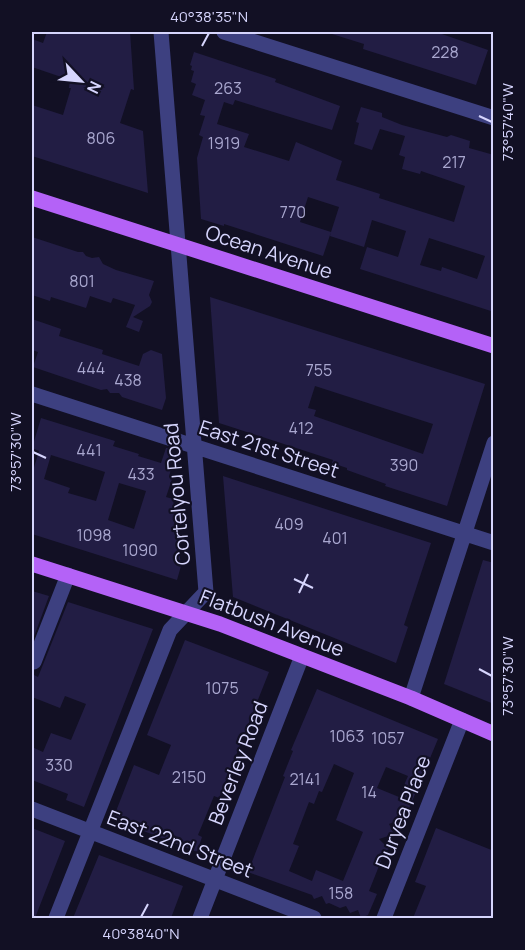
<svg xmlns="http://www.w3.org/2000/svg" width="525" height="950" viewBox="0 0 525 950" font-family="Manrope,sans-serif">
	<rect width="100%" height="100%" fill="#121024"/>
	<path fill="#221d44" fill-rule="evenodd" d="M47,32h83l4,58 -3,-1 -11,34 23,8 5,62 -116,-37v-51l31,10 8,-27h-2l1,-8 -38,-13v-28l11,4z
		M332,32h104l52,18 -12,35 -113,-36 1,-5 -32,-10z
		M194,52l82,27 -1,3 65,24 -8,24 -97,-30 -2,5 -9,-3 -7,22 32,10 -5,13 45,14 7,-19 46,19 -6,19 44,14 -1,4 75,24 11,-36 -44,-15 -1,3 -18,-5 3,-12 -6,-2 6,-19 -25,-7 -8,21 -18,-6 5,-21 -3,-1 5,-15 21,6v4l20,8 45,12 4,-2 19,6 -1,7 25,7v157l-134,-43 7,-22 31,10 8,-26 -34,-11 -8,27 -34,-11 1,-4 -8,24 -99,-32v2l-23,-7 -4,-61 6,-21 -4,-2 6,-19 -5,-1 5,-15 -13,-5 4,-11 -5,-2 3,-11 -3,-1 1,-4 -2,-1zM308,197l31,10 -8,25 -31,-10zM429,238l56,18 -8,23 -35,-12 -1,4 -21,-6z
		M32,237l46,15h5l3,4 6,2 7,-1 4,7 13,6 38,11 -5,14 3,7 -2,4 -17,11 10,4 -4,11 -13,-5 9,-22 -22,-7 -2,5 -21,-7 -4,12 -35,-11 -1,4 -18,-6z
		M210,297l275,87 -38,122 -62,-20 1,-2 -39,-14v-2l-15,-5 1,-3 -114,-37zM315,386l118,38 -10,30 -109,-38 2,-6 -8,-2z
		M32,319l29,10 -2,7 44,14 -1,4 37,12 4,-12 8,-4 11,4 4,44 -4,12 -40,-13 -3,-4h-9l-3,-4 -6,1 -68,-23 5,-15 -6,-2z
		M41,418l74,23 -2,5 26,8 -1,2 23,7 5,-15h2l3,21 -2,8 3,2 -6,18 7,2 8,67 -4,14 -145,-46v-60l7,-23 -7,-3zM51,455l54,17 -9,29 -28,-8 2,-5 -26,-9zM119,483l27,8 -12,38 -26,-9z
		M223,476l208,67 -27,82 4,2 -12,36 -163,-66z
		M483,560l11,3v141l-50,-20z
		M32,591l17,5 -17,46z
		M68,602l85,27 -69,178 -18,-7 2,-6 -36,-14v-33l11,5 8,-19 20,7 15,-36 -21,-8 -5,12 -28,-11v-23l6,3z
		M185,640l84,32 -50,126 -5,-2 -16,39 4,2 -5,15 -84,-33 21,-54 25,10 12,-30 -24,-10z
		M317,689l121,50 -30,72 -6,-3 -6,13 -7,3 5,10 -15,5 10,10 -12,6 4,6 -12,30 8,3 -9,21 -7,3 -3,-8 -8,3 -4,-7 -6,2 -11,-5 -3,1 -4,-8 -8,3 -2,-4 -64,-23 37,-95 -2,-1 10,-25 -2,-1zM334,764l20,9 -18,47 27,12 -20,49 -27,-11 -4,11 -23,-10 10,-25 -6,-2 16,-42 5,2 5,-13 3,1zM386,767l22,9 -9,21 -22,-9z
		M32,828l33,13 -30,77h-3z
		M436,828l58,23v67h-81l13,-32 -11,-4z
		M99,855l84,31 -12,32h-98z"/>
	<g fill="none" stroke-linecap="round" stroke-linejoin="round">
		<path stroke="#3d4080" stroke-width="15" d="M224,32l270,86
			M32,394l462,149
			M34,662l34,-87
			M411,698l83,-255
			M32,809l282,109
			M56,918l114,-288 36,-38 -45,-560
			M200,918l102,-262
			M384,918l78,-198"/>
		<path stroke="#b462f7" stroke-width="15" d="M32,198l462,148
			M32,564l188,60 191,74 83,36"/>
	</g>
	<path fill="none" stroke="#d6d5fd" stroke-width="2" d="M202,46l7,-13M479,116l13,6M33,452l13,6M294,579l19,9M299,593l9,-19M479,669l13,7M141,917l7,-13"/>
	<g text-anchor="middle" stroke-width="4.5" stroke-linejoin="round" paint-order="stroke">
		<g font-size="16" fill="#a9a7cf">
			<text x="445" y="58">228</text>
			<text x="228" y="94">263</text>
			<text x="101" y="144">806</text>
			<text x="224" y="149">1919</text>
			<text x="454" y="168">217</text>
			<text x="293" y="218">770</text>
			<text x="82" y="287">801</text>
			<text x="91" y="374">444</text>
			<text x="319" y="376">755</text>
			<text x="128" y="386">438</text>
			<text x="301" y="434">412</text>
			<text x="89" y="456">441</text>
			<text x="404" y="471">390</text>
			<text x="141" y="480">433</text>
			<text x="289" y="530">409</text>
			<text x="94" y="541">1098</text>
			<text x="335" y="544">401</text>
			<text x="140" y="556">1090</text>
			<text x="222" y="694">1075</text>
			<text x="347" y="742">1063</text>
			<text x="388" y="744">1057</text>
			<text x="59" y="771">330</text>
			<text x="189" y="783">2150</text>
			<text x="305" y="785">2141</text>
			<text x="369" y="798">14</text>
			<text x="341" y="899">158</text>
		</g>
		<g font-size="20" fill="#d6d5fd" stroke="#121024">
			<text transform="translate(269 252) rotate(18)" y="7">Ocean Avenue</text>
			<text transform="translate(269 449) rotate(18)" y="7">East 21st Street</text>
			<text transform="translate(177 494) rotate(-95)" y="7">Cortelyou Road</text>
			<text transform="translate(272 623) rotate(21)" y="7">Flatbush Avenue</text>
			<text transform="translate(238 763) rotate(-69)" y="7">Beverley Road</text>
			<text transform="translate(403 812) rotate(-69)" y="7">Duryea Place</text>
			<text transform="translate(180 844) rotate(21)" y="7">East 22nd Street</text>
		</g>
	</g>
	<rect width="525" height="950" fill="none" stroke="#121024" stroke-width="66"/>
	<g transform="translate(81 81) rotate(116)" stroke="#121024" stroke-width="4.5" paint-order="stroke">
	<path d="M0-4.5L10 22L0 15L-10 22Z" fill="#d6d5fd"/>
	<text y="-9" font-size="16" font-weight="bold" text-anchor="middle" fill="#d6d5fd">N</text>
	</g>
	<rect x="33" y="33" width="459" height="884" fill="none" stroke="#d6d5fd" stroke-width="2"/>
	<g font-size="15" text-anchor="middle" fill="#d6d5fd">
		<text x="209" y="22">40°38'35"N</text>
		<text transform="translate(508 122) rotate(-90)" y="5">73°57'40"W</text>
		<text transform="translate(16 452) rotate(-90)" y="5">73°57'30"W</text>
		<text transform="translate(508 676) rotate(-90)" y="5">73°57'30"W</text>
		<text x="141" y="939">40°38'40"N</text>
	</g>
</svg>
